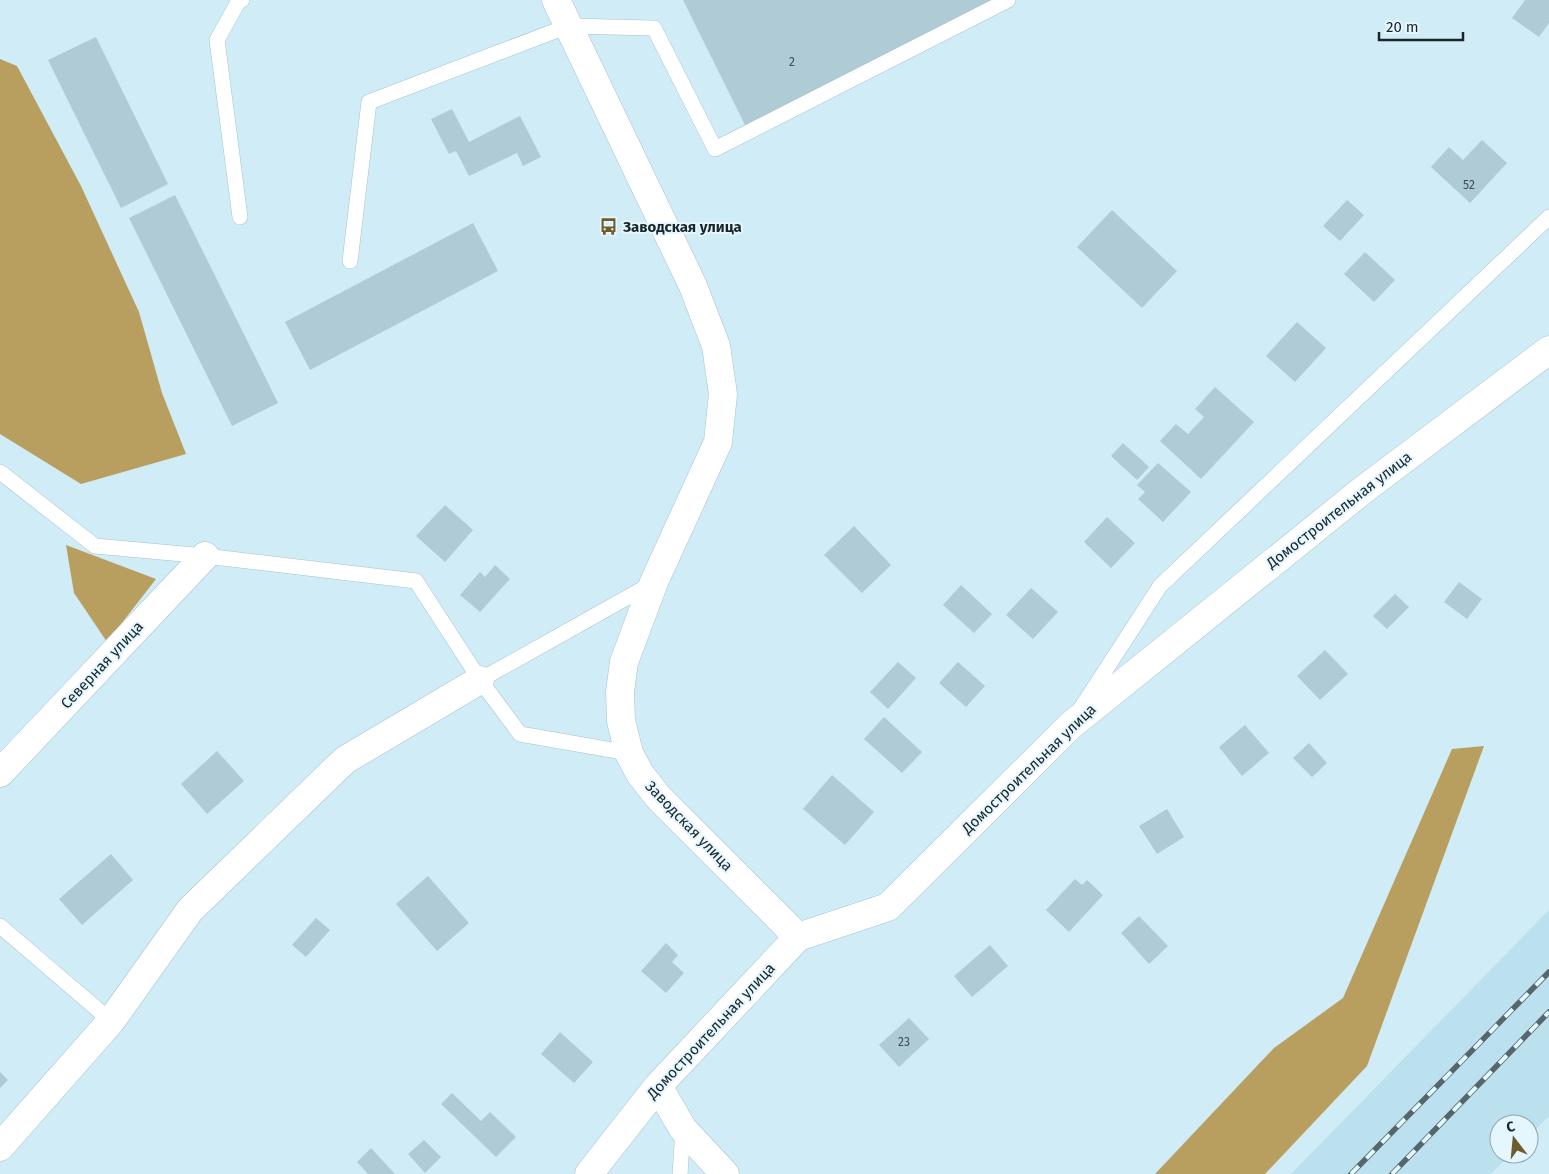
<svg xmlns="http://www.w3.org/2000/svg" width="1549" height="1174" viewBox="0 0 1549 1174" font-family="'Fira Sans',sans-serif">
	<rect width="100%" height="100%" fill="#cfecf7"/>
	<path fill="#bbe1ef" d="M1549,910v206l-20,20v-12h-30v30h12l-20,20h-200z"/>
	<path fill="#b99f5f" d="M0,59l17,7 64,120 58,126 23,81 24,61 -105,30 -81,-50z
		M66,545l90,34 -49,63 -33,-49z
		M1484,746l-117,320 -102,108h-110l119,-126 69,-50 109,-249z"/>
	<path fill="#afcbd6" d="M683,0h312l-250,125z
		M1525,0h24v23l-10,14 -27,-19z
		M96,37l72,147 -47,24 -73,-148z
		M452,109l17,33 51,-26 21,41 -18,9 -6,-13 -48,23 -13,-25 -7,3 -18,-35z
		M1482,140l25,23 -37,40 -39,-36 18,-20 14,13z
		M175,195l103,208 -46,23 -103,-208z
		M1347,200l17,15 -24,26 -17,-15z
		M1112,210l65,61 -35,37 -65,-61z
		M473,223l25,48 -188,99 -25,-48z
		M1365,252l30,28 -21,22 -30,-28z
		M1297,322l29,26 -31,34 -29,-26z
		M1215,387l39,35 -53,57 -41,-38 16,-17 12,10 16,-17 -9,-8z
		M1123,443l26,24 -12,13 -26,-24z
		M1158,463l33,29 -28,30 -25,-23 7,-7 -8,-7z
		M445,505l28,25 -28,32 -29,-26z
		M1107,517l28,26 -24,25 -27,-26z
		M854,526l37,39 -29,28 -38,-38z
		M495,565l15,14 -30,33 -20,-17 20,-23 5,5z
		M1459,582l23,17 -15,20 -23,-17z
		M961,585l31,29 -18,19 -31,-28z
		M1031,588l27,24 -25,27 -27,-24z
		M1395,594l14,13 -22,22 -14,-13z
		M1325,650l23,24 -28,26 -23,-24z
		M898,662l18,16 -28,31 -18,-17z
		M958,662l27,24 -19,21 -27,-24z
		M884,717l38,35 -20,21 -38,-34z
		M1245,725l24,28 -27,23 -23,-29z
		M1309,743l18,20 -15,14 -19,-19z
		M217,751l27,30 -37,33 -26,-30z
		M832,775l42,37 -29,33 -42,-36z
		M1167,809l17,28 -27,17 -18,-28z
		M111,854l22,26 -51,45 -23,-26z
		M428,876l41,47 -32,28 -41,-47z
		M1075,879l7,6 5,-5 16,15 -34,37 -23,-22z
		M1139,916l29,30 -19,18 -28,-31z
		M316,918l14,12 -24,27 -14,-12z
		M666,943l12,12 -6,7 12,11 -18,20 -25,-22z
		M990,945l18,21 -36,31 -18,-21z
		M909,1018l20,21 -30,28 -20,-22z
		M560,1032l33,30 -19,21 -33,-29z
		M0,1072l8,8 -8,8z
		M452,1093l29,28 9,-9 26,25 -20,20 -55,-53z
		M424,1140l17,17 -16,16 -17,-19z
		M371,1148l24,26h-27l-11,-12z"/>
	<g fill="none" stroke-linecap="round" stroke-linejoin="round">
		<defs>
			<path id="lane" d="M240,217l-23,-177 21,-38 4,-2
				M350,261l19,-159 199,-76 86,2 61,121 293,-149
				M0,472l95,74 110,10 211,25 64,99 40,54 109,19
				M480,680l173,-97
				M1081,708l79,-122 389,-369
				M0,926l111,95
				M680,1174l3,-45"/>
			<path id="street" d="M556,0l137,286 23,60 7,48 -5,48 -64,140 -30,80 -4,30 1,29 8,32 11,21 19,24 139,139
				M0,773l205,-217
				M658,1086l25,43 42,45
				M0,1147l111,-126 79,-111 155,-150 135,-80
				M589,1174l69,-88 140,-149 90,-30 182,-181 293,-236 186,-140"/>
		</defs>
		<use href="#lane" stroke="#a6c3cd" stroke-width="16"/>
		<use href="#street" stroke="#a6c3cd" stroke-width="29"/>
		<use href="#lane" stroke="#fff" stroke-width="15"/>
		<use href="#street" stroke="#fff" stroke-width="28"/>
		<defs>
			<path id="rail" d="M1351,1174l198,-202
				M1392,1174l157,-162"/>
		</defs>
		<use href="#rail" stroke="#55666c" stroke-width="5.5"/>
		<use href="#rail" stroke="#e5f7fe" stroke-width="4" stroke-dasharray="11" stroke-linecap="butt"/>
	</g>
	<defs>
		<symbol id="bus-bare" viewBox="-9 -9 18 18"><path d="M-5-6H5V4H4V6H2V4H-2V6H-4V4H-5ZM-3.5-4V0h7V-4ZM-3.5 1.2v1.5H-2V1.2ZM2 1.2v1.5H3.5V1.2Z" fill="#6f5c2a" stroke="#e5f7fe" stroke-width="2.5" paint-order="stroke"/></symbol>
	</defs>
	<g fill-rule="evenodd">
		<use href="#bus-bare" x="596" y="214" width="25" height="25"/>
	</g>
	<g text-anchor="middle" stroke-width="4" stroke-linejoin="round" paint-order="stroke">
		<g font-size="12" fill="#3f4e54">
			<text x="792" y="66">2</text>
			<text x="1469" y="189">52</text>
			<text x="904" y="1046">23</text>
		</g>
		<g font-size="15" font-weight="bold" fill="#1a2529" stroke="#e5f7fe" text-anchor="start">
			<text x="623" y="232">Заводская улица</text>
		</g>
		<g font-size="15" fill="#1a2529" stroke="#e5f7fe">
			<text transform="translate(1339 510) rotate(-38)" y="5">Домостроительная улица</text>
			<text transform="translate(102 665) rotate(-47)" y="5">Северная улица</text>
			<text transform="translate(1029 769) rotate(-44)" y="5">Домостроительная улица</text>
			<text transform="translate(689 826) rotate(46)" y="5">Заводская улица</text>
			<text transform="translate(711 1031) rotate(-47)" y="5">Домостроительная улица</text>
		</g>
	</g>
	<g transform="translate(1514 1139) rotate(344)"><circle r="24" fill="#e5f7fe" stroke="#94a3a9"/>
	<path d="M0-4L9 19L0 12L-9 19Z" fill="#6f5c2a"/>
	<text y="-8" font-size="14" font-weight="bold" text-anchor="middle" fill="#1a2529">С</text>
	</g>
	<path d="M1379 32v8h84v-8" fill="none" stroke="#1a2529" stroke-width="2.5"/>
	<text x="1386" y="32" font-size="15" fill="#1a2529" stroke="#e5f7fe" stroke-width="4" paint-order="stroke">20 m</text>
</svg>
